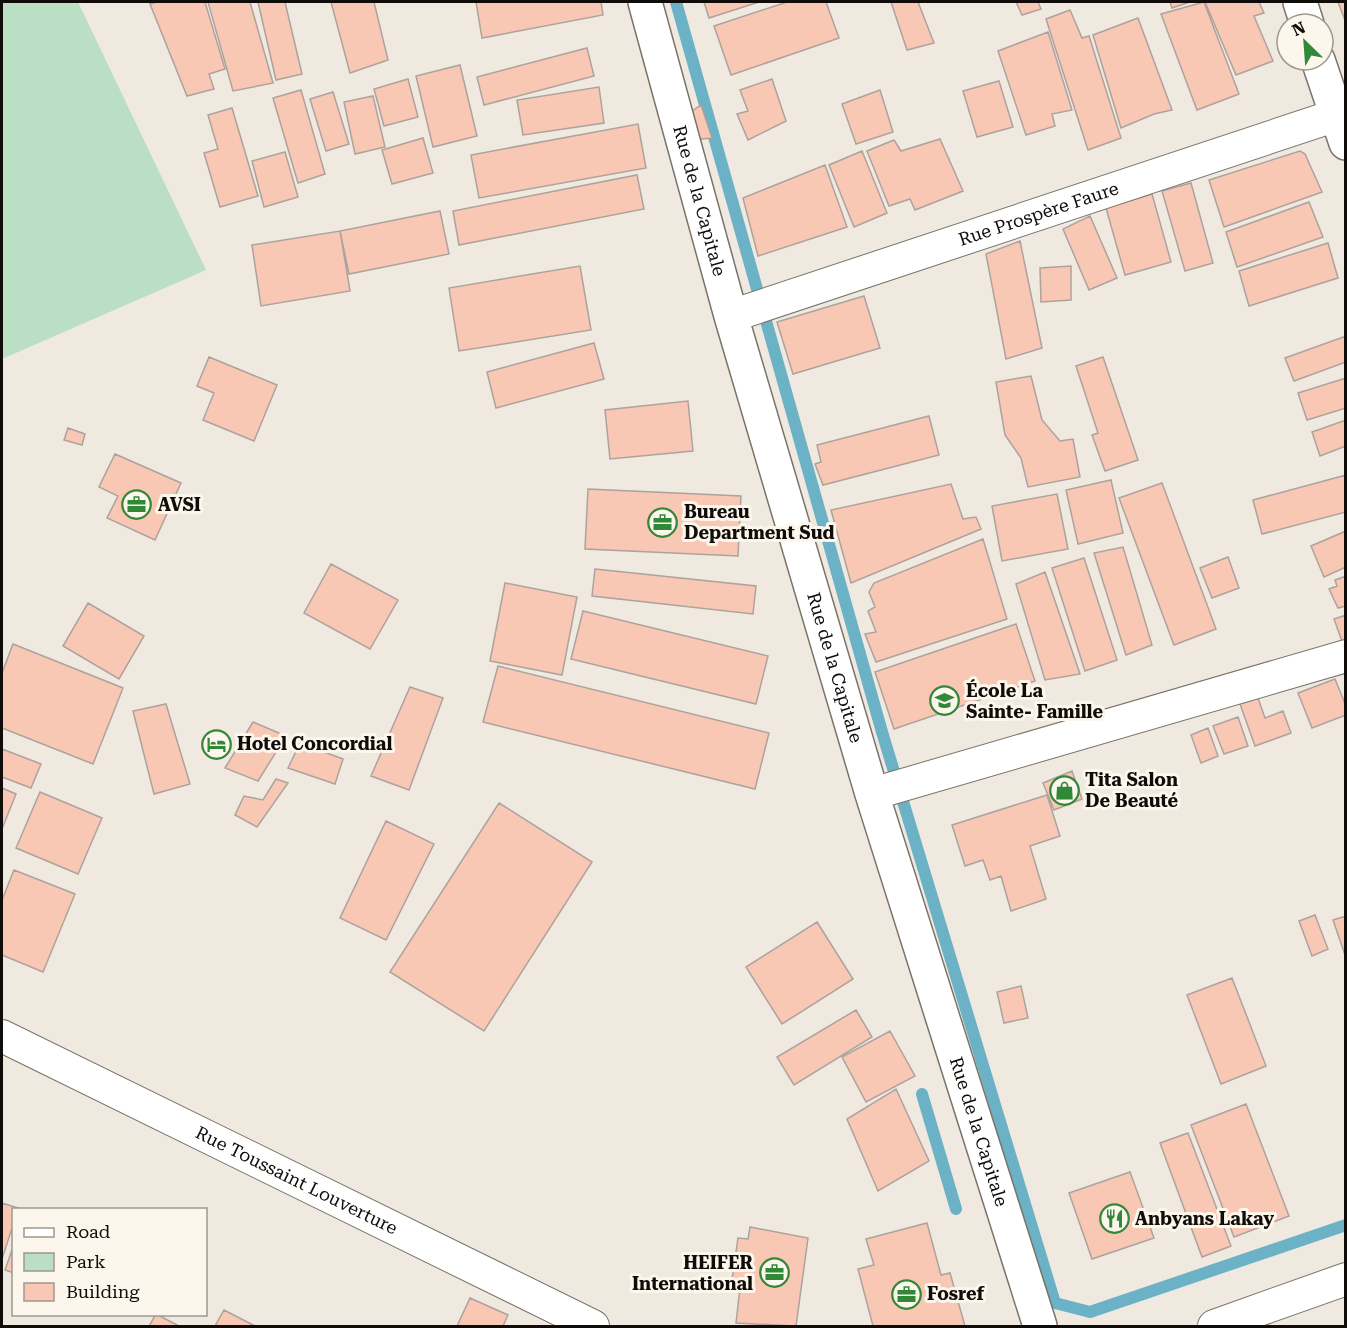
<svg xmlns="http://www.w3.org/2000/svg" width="1347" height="1328" viewBox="0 0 1347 1328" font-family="'Roboto Serif',serif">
	<rect width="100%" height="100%" fill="#f0e9df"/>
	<path fill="#badfc4" d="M2,2h76l128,268 -204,89z"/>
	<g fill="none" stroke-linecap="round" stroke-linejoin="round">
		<path stroke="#6cb2c6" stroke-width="12" d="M676,2l206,730 173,571 35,9 256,-87
			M922,1094l34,115"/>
	</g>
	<path fill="#f8c8b4" stroke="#ada29d" stroke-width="1.5" d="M157,2h48l20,67 -16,5 5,15 -27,7 -37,-92z
		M208,2h42l23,81 -40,8z
		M258,2h27l17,72 -26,6z
		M331,2h43l14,58 -38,13z
		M476,2h125l2,13 -121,23z
		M704,2h55l-50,16z
		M787,2h39l13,36 -108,37 -17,-49z
		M891,2h27l16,41 -27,7z
		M1016,2h22l3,7 -19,6z
		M1170,2h20l-18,6z
		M1204,2l35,92 -42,16 -36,-96z
		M1205,2h54l5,11 -10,3 19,45 -37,14z
		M1338,2h8v21z
		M1070,10l12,28 7,-2 32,102 -33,12 -42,-131z
		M1138,18l34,92 -18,4 -33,14 -28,-93z
		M1048,32l24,78 -20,4 3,12 -29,9 -28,-84z
		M587,48l7,28 -110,29 -7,-28z
		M460,65l17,71 -44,11 -17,-71z
		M408,79l10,38 -34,9 -10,-37z
		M772,79l14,42 -38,19 -11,-26 11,-3 -8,-21z
		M999,81l14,46 -36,10 -14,-46z
		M599,87l5,36 -81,12 -6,-35z
		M301,90l24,84 -27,9 -25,-85z
		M880,90l13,42 -37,12 -14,-40z
		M333,92l16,52 -23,7 -16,-52z
		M373,96l12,51 -30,7 -11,-52z
		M688,103l4,8 9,-6 11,33 -22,2z
		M232,108l26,88 -38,11 -16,-54 14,-4 -10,-34z
		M638,124l8,44 -167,30 -8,-43z
		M423,138l10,35 -41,11 -10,-34z
		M940,139l23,52 -48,19 -5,-11 -21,7 -22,-55 27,-11 7,11z
		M862,151l25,62 -33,14 -25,-62z
		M1300,151l5,3 17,38 -98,35 -15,-47z
		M285,152l13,45 -34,10 -12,-46z
		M825,165l22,62 -89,29 -15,-58z
		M637,175l7,34 -185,36 -6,-34z
		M1191,183l22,80 -28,8 -23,-80z
		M1152,194l19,68 -46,13 -19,-67z
		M1309,202l14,35 -86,30 -11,-35z
		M440,211l9,43 -100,20 -9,-43z
		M1090,216l27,62 -28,12 -26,-61z
		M340,231l10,60 -89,15 -9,-61z
		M1020,241l22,107 -36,11 -20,-105z
		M1328,243l10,35 -89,28 -10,-35z
		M580,266l11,64 -132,21 -10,-63z
		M1071,266v34l-30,2 -1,-34z
		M864,296l16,52 -87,26 -16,-52z
		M1346,336v26l-52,19 -9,-23z
		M594,343l10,36 -108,29 -9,-36z
		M209,357l68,28 -23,56 -51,-21 11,-27 -17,-7z
		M1103,357l35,103 -33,11 -13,-36 6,-2 -22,-67z
		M1031,376l11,44 18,21 13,-2 7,38 -52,10 -7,-29 -16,-23 -9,-53z
		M1346,378v30l-39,12 -9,-27z
		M688,401l5,50 -83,8 -5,-49z
		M929,416l10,39 -116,30 -8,-21 6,-2 -4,-17z
		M1346,420v26l-26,10 -8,-24z
		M68,428l17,6 -3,11 -18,-5z
		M115,454l66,29 -26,57 -48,-22 11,-22 -19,-9z
		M1346,475v37l-84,22 -9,-34z
		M1111,480l12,53 -45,11 -12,-54z
		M1162,483l54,146 -42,16 -55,-147z
		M951,484l12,35 13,-2 5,12 -130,54 -20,-73z
		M588,489l153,7 -3,60 -153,-7z
		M1057,494l11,55 -66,12 -10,-55z
		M1346,531v36l-22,10 -13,-31z
		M983,539l24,80 -131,43 -11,-28 11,-2 -8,-21 7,-4 -6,-15 5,-9z
		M1123,547l29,98 -26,10 -32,-102z
		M1228,557l11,31 -27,10 -12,-30z
		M1084,558l33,102 -32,11 -33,-103z
		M331,564l67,36 -28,49 -66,-36z
		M595,569l161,17 -3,28 -161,-18z
		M1045,572l35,102 -35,6 -29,-96z
		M1346,576v30l-8,2 -9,-19 8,-3 -2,-6z
		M505,583l72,14 -15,78 -72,-14z
		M88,603l56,33 -25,43 -56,-33z
		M583,611l185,45 -12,48 -185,-45z
		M1346,615v25l-4,1 -8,-22z
		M1016,624l19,57 -141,48 -19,-57z
		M13,644l110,44 -30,76 -91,-36v-55z
		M498,666l271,67 -14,56 -272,-67z
		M1335,679l11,27v9l-34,13 -14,-35z
		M410,687l33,11 -34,92 -38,-14z
		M1258,698l7,20 18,-7 8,22 -36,13 -15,-42z
		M166,704l24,80 -36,10 -21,-83z
		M1238,717l10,29 -24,8 -11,-28z
		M253,722l33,14 -28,45 -33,-13z
		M1208,728l10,28 -17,7 -10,-28z
		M300,743l43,16 -8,25 -47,-16z
		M2,749l39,15 -10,24 -29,-11z
		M1072,771l10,28 -28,11 -11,-27z
		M276,779l12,4 -31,44 -22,-12 9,-19 19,4z
		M2,788l14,6 -14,35z
		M40,792l62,26 -24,56 -62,-26z
		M1047,795l13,41 -30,10 16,53 -35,12 -10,-35 -11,4 -7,-20 -18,6 -13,-41z
		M499,803l93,59 -108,169 -94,-59z
		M386,821l48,23 -48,96 -46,-22z
		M14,870l61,24 -32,78 -41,-17v-55z
		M1315,915l13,34 -16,7 -13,-35z
		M1346,916v42l-13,-38z
		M817,922l36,57 -71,45 -36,-57z
		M1232,978l34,88 -45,18 -34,-89z
		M1021,986l7,32 -24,5 -7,-31z
		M856,1010l16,27 -78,48 -17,-28z
		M890,1031l25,45 -49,26 -24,-45z
		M896,1089l33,72 -51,30 -31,-72z
		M1246,1104l43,112 -55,21 -43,-112z
		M1188,1133l43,113 -29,11 -42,-114z
		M1130,1172l24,66 -62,21 -23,-66z
		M2,1203l16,5 -4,2v12l-12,37z
		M927,1223l14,52 9,-2 15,53h-92l-15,-57 16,-4 -8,-26z
		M750,1227l58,11 -12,88 -60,-3 4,-35 -9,-1 7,-49 10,1z
		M14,1244v29l-9,-3z
		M470,1298l38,17 -5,11h-46z
		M224,1310l31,16h-40z
		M156,1314l23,12h-30z"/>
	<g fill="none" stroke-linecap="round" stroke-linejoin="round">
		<defs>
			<g id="street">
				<path id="s1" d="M731,316l615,-204"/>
				<path d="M872,794l474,-138"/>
				<path id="s2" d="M2,1036l591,290"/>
				<path d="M1214,1326l132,-47"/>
			</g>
			<g id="secondary">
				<path id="s3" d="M645,2l86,314 141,478 168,532"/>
				<path d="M1300,2l7,22"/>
				<path d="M1318,60l28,83"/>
			</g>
		</defs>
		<use href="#street" stroke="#79736a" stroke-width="34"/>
		<use href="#secondary" stroke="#79736a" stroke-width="36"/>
		<use href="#street" stroke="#fff" stroke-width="32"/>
		<use href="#secondary" stroke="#fff" stroke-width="33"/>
	</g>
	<defs>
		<symbol id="office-ring" viewBox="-11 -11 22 22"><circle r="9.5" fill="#fdf6ec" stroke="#318938" stroke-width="1.5"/><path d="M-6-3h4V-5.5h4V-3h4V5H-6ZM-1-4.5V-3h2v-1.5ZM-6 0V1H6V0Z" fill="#318938"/></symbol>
		<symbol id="school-ring" viewBox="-11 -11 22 22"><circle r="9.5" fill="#fdf6ec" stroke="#318938" stroke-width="1.5"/><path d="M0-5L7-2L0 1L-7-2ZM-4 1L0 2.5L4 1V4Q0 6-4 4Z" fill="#318938"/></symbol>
		<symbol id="hotel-ring" viewBox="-11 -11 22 22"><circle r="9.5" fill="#fdf6ec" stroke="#318938" stroke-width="1.5"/><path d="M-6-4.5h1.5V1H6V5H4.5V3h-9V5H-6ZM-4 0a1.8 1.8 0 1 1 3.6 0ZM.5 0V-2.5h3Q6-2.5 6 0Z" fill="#318938"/></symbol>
		<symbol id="shop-ring" viewBox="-11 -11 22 22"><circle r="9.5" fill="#fdf6ec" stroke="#318938" stroke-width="1.5"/><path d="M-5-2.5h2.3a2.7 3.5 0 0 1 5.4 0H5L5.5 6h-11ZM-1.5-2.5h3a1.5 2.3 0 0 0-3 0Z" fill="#318938"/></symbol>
		<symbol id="restaurant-ring" viewBox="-11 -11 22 22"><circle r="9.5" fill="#fdf6ec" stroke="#318938" stroke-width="1.5"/><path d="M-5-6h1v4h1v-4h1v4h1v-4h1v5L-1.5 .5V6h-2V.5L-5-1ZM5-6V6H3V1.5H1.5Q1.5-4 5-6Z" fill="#318938"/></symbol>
	</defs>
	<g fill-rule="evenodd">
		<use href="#office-ring" x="120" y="488" width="33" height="33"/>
		<use href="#office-ring" x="646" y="506" width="33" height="33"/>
		<use href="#school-ring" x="928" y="684" width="33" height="33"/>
		<use href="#hotel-ring" x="200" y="728" width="33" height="33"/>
		<use href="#shop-ring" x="1048" y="774" width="33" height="33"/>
		<use href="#restaurant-ring" x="1098" y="1202" width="33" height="33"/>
		<use href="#office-ring" x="758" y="1256" width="33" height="33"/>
		<use href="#office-ring" x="890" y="1278" width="33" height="33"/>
	</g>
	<g text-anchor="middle" stroke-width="6" stroke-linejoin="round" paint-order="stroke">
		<g font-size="18" fill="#0f0c09" stroke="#fdf6ec">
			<text dy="6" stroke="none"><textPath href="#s3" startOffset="206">Rue de la Capitale</textPath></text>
			<text dy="6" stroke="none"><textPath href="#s1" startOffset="324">Rue Prospère Faure</textPath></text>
			<text dy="6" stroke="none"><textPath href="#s3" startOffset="692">Rue de la Capitale</textPath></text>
			<text dy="6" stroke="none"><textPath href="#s3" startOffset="1178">Rue de la Capitale</textPath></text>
			<text dy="6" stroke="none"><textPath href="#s2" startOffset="328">Rue Toussaint Louverture</textPath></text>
		</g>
		<g font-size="18" font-weight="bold" fill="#0f0c09" stroke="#fdf6ec" text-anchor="start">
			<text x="158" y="511">AVSI</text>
			<text x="684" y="518">Bureau<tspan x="684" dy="21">Department Sud</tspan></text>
			<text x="966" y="697">École La<tspan x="966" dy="21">Sainte- Famille</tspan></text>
			<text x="237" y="750">Hotel Concordial</text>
			<text x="1085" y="786">Tita Salon<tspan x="1085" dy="21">De Beauté</tspan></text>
			<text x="1135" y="1225">Anbyans Lakay</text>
			<text x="753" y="1269" text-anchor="end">HEIFER<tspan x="753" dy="21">International</tspan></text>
			<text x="927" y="1300">Fosref</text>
		</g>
	</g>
	<rect width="1347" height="1328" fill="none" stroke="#0f0c09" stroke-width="6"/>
	<rect x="12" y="1208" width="195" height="108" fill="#fdf6ec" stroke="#9e9891" stroke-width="1.5"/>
	<rect x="24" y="1228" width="30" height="9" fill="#ffffff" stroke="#9e9891" stroke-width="1.5"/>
	<text x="66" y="1238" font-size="18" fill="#0f0c09">Road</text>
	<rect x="24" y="1253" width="30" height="18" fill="#badfc4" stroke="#9e9891" stroke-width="1.5"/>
	<text x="66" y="1268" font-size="18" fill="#0f0c09">Park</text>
	<rect x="24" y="1283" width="30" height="18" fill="#f8c8b4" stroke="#9e9891" stroke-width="1.5"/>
	<text x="66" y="1298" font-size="18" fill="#0f0c09">Building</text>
	<g transform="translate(1305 42) rotate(335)"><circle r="28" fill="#fdf6ec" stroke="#9e9891" stroke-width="1.5"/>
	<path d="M0-4.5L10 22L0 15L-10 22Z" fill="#318938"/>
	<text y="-9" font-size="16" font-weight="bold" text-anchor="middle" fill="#0f0c09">N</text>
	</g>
</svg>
